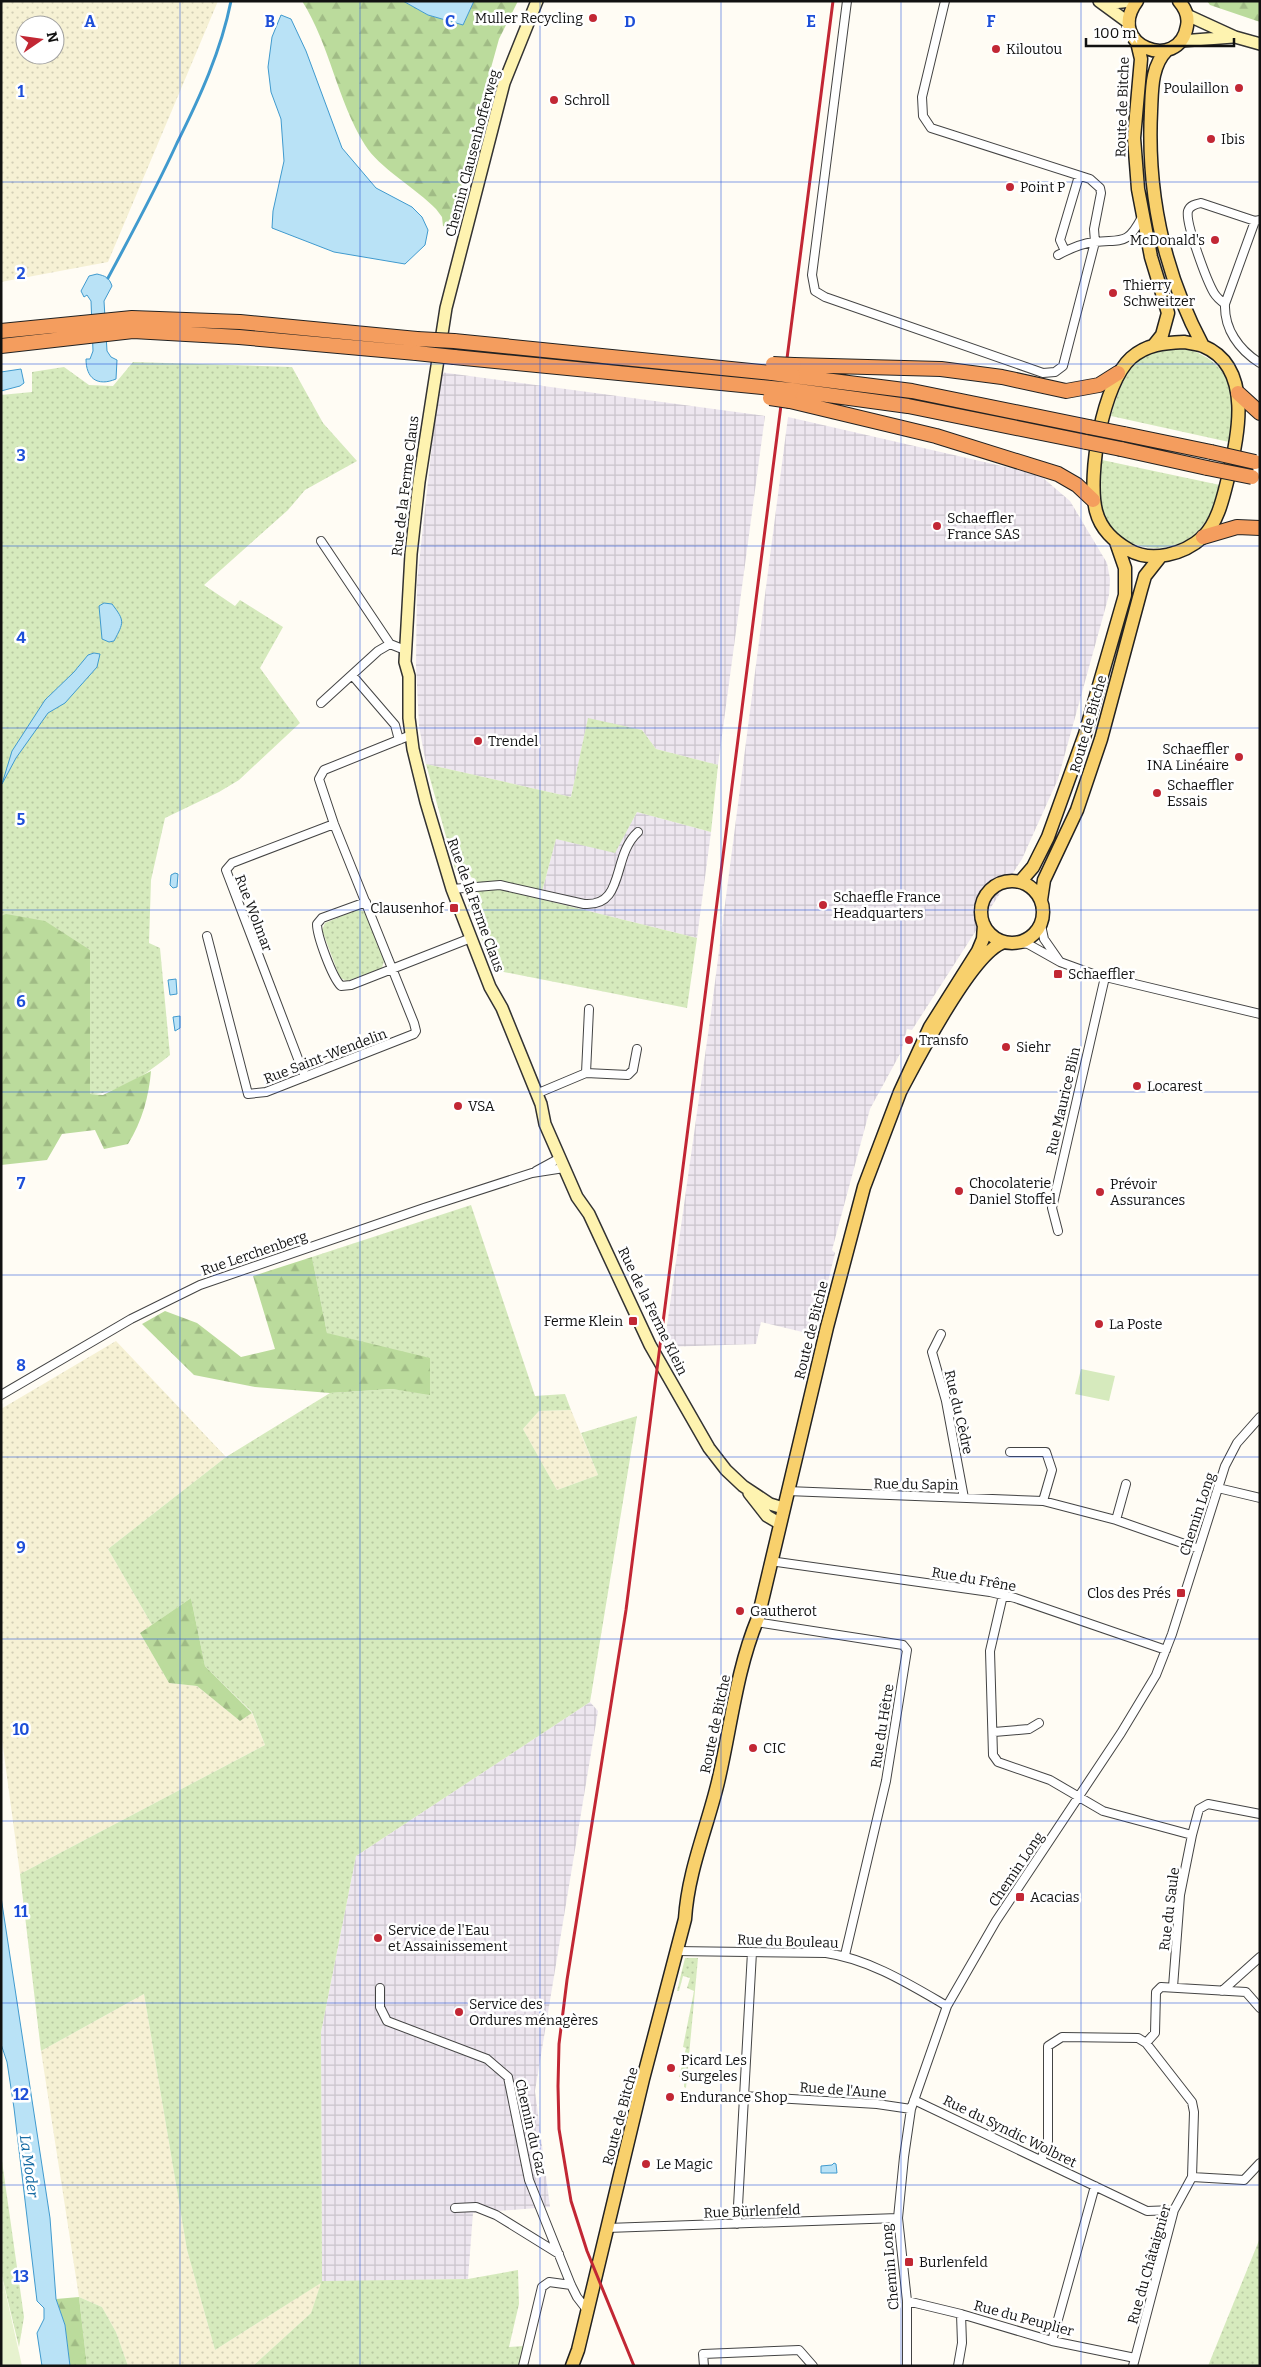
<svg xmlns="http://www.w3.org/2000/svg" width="1261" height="2367" viewBox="0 0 1261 2367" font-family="Bitter,serif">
	<defs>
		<pattern id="industrial-grid" width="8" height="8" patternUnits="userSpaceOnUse" patternTransform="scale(1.25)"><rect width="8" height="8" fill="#ede6ef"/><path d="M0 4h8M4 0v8" fill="none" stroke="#cac4cc"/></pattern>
		<pattern id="farmland-dots" width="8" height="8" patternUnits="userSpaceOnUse" patternTransform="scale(1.25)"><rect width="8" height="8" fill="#f6f1d4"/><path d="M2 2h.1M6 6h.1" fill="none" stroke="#d2ceb5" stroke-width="1.8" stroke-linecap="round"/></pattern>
		<pattern id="grass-dots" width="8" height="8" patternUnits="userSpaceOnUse" patternTransform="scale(1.25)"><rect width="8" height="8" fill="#d6eabd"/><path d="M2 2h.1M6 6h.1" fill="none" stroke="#b7c8a1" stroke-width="1.8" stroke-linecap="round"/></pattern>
		<pattern id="forest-firs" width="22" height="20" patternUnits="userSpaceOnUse" patternTransform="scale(1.25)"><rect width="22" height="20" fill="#bbdb9c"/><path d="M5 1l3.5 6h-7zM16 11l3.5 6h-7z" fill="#a0bb85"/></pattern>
	</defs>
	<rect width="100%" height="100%" fill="#fffcf4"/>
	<path fill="url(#industrial-grid)" d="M440,372l325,44 -47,349 -62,-16 -14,-19 -54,-11 -17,78 -145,-33 -7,-38 -3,-61 1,-83z
		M788,417l236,54 18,6 28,24 37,62 3,16 -1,16 -51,184 -36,80 -110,171 -5,-1 -6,23 -31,57 -38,141 3,3 -20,82 -54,-13 -5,22 -92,3 47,-334z
		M637,812l74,20 -14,106 -157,-39 16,-60 59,13z
		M590,1702l8,9 -63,380 15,116 -77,6 -5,66 -146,3 -1,-250 35,-176z"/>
	<path fill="url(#farmland-dots)" fill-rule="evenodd" d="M1,1h217l-110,261 -107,20zM25,25h30v30h-30z
		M116,1341l110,116 -118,92 44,76 -12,8 29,50 28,3 43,35 12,-8 13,32 -245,129 -19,-142v-323z
		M571,1410l27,65 -41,15 -34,-61 16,-18z
		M144,1994l43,256 28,100 107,-68 -11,31 -58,53h-125l-12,-34 -14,-25 -23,-10 -38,-246z"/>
	<path fill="url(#grass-dots)" d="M1181,346c54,18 55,46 48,96l-118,-26c12,-41 23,-67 70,-70z
		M133,362l159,5 31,56 34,38 -52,29 -17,20 -84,75 31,21 5,-6 43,27 -23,41 40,55 -61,57 -20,12 -54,26 -14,62 -2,63 11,5 10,107c-21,17 -52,40 -80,39v-144l-89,-34v-521l31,-3v-20l32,-5 25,18 24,1z
		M1102,460l118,25c-5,16 -9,32 -21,45 -30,31 -88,21 -98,-24 -3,-16 -1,-31 1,-46z
		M588,718l54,12 14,19 62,16 -7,67 -74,-20 -22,41 -59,-14 -16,60 157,39 -10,70 -193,-38 -26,-65 10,-10 -3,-16 -20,-10 -29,-105 145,33z
		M359,909l6,3 19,49 -2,7 -35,13 -7,-3 -18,-48 3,-7z
		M471,1205l64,191 30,-2 6,16 -32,1 -16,18 34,61 41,-15 -17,-42 56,-17 -47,286 -234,154 -35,176 1,249 146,-2 50,-9 1,34 -10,43 15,-1 -5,20h-266l58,-53 10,-30 -106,67 -28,-100 -43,-256 -103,57 -21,-177 245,-129 -13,-33 -47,-46 -14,-68 -39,27 -44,-76 118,-92 104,-64 62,-4 38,5 -103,-61 -15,-76z
		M685,1958h13l-12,130 -2,-1v-9l-5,-1 7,-29 -3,-1 11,-56 -7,-3 3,-10 -7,-2 -4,15h-2z
		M1,2154l23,163 -5,30 -18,-75z
		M1260,2238v128h-52z
		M79,2297l23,10 14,25 12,34h-41z"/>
	<path fill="url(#forest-firs)" d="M302,1h101l25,14 35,10 11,-24h44l-19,38 -35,126 -7,65 -14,-4 -1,-9 -6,-8c-19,-20 -58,-42 -71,-64 -28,-45 -35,-100 -63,-144z
		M1207,1h53v21l-50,-17z
		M6,914l39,7 45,29v144l13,1 48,-24c-2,25 -9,51 -23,73l-24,5 -9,-19 -33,4 -15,26 -46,5v-249z
		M312,1257l15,76 103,25v37l-38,-6 -62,4 -75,-6 -61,-12 -52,-51 23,-13 32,12 44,34 34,-8 -22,-73z
		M191,1598l14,68 47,47 -12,8 -43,-35 -28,-3 -29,-50z
		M79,2297l8,69h-17l-5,-41 -9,-26z"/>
	<path fill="#d6eabd" d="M1081,1369l34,7 -6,25 -34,-7z"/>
	<path fill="#e7f2cf" d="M1,2272l21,94h-21z"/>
	<path fill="#b9e2f6" stroke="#409ace" d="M403,1h71l-11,24 -35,-10z
		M281,15l10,4 15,32 36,97 34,40 36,19 10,10 6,13 -3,15 -20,19 -71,-12 -62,-24 1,-17 11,-50 -3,-42 -10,-27 -3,-25 4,-30z
		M97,274c8,2 12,3 15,12l-8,15 3,50 4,6 6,3 -1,19c-19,8 -30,-1 -30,-20h4l3,-8 -2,-50 -4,-6 -3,2 -3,-6 8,-15z
		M21,369l3,14 -4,3 -19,5v-19z
		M104,603l8,1c13,17 12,18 2,37l-5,1 -7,-3 -3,-33z
		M94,653l6,1 -3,13 -32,36 -17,10 -32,45 -14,26 10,-33 33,-51 29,-28 14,-17z
		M175,873l3,1 -1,13 -4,1 -3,-3 1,-10z
		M176,979l1,15 -7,1 -2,-15z
		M180,1016v12l-5,3 -2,-14z
		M1,1897l49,321 6,81 9,26 5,41h-28l-5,-33 7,-14v-11l-7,-7 -23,-193 -7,-46 -6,-18z
		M834,2163l2,1 1,9h-16v-7l11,-1z"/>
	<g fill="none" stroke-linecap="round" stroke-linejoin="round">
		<path stroke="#409ace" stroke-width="3" d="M108,278c24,-45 48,-89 69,-135 23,-46 44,-92 54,-142"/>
		<defs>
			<path id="street" d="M847,1l-35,274 3,16 10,6 218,76 12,-1 8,-6 32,-124 -1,-13 7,-36 -1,-5 -10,-9 -159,-51 -8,-12 -1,-19 23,-96
				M1255,221l-30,83c-1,25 14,46 35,59
				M1065,251l-5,-11 19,-64
				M1058,255c11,-6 24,-12 37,-13 27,-3 32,4 47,-25
				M1225,304c-4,-3 -8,-6 -11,-11 -7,-12 -29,-70 -26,-82 2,-6 8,-7 13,-8l54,18 5,-1
				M321,541l69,103 15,6
				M352,675l43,50 4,15
				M321,703l57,-52 12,-7
				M452,889l48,-4 84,19c42,3 27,-48 54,-72
				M366,902l-44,16 -5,6c0,12 15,53 24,62l10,-1 120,-47
				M207,936l41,158 18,-2 148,-58 2,-3 -2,-8 -80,-199 -15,-45 5,-9 87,-35
				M1019,943l9,1 32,18 -16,-23 -3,-14
				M1060,962l33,12 167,40
				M586,1073l3,-64
				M305,1077l-79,-207 6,-7 102,-39
				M536,1094l50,-21 42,2 5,-5 4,-21
				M536,1171l24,-13
				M1058,1231l-6,-23 53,-231
				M941,1334l-9,18 14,49 18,97
				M1,1395l130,-76 69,-34 224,-77 108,-35 32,-5
				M1010,1452h36l6,18 -9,31
				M1218,1488l42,10
				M787,1491l256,10 73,19 83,29
				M1116,1520l10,-36
				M770,1561l220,31 25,6 151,52
				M1003,1595l-13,56 3,104 5,7 52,18 53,31 89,24 7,-26 9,-5 52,10
				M756,1622l147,23 4,5 -21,131 -41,174
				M994,1732l35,-3 10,-6
				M676,1951l150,2c43,6 83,31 121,53
				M1173,1987l7,-92 12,-60
				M380,1988v19l7,14 100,38 21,18 21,103 42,105 6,12 10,13
				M1222,1991l38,-34
				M1146,2043l9,-10 1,-41 5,-5 85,5 14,16
				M743,2096l134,8 34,5
				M914,2100l233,111 27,-1
				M1041,2160l7,-19v-95l14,-9 76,1 8,5 46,59 2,10 -2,65 -18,33 -41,156
				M1192,2177l52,3 16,-17
				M455,2208l21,-1 20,8 63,39
				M737,2224l15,-272
				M607,2228l291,-10
				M907,2301l54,13 91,27 83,17
				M1052,2341l43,-155
				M523,2366l19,-79 7,-5 22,3
				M704,2366l-1,-12 96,-4 14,16
				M907,2366v-65l-9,-83 6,-61 7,-48 36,-103 49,-85 125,-188 35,-58 16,-41 53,-168 12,-23 23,-26
				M958,2366l4,-23 -1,-29"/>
			<path id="secondary" d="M537,1l-33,82 -58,225 -27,174 -8,72 -6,108 4,14v42l4,31 13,53 26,87 38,98 12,21 39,96 4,20 32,73 12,17 61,131 59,103 17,22 17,16 27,18 13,4
				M1099,1l30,22
				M1104,4l27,-3
				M1187,15l48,22 25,7
				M1181,41l52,-4
				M749,1493l18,23 12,7"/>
			<path id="primary" d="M1137,1c-33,44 42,73 50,25 2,-9 -2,-18 -8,-25
				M1137,42l4,17 -7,79 4,51 13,68 17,56 -6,22 -8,10
				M1167,50c-16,16 -15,40 -16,61 -4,82 13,162 52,235
				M1184,342c6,1 13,2 19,4 51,21 35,92 25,132 -5,20 -10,44 -25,59 -19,17 -51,26 -74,13 -15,-9 -28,-20 -33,-39 -9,-36 7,-128 35,-153 16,-14 33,-15 53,-16z
				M981 912a31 31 0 1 1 62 0a31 31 0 1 1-62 0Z
				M1020,882l13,-15 15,-30 37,-103 40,-139v-27l-9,-26
				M1041,900l3,-20 33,-70 24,-71 40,-149 4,-14 15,-19
				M984,925l-1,14 -5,12 -48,76 -30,65c17,-32 72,-140 104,-150
				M572,2366l6,-16 65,-271 42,-160c3,-48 22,-91 33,-137 13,-55 18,-111 40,-164l69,-291 37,-140 36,-95"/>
			<path id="highway" d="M1,331l131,-13 108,4 177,17
				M454,341l318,32
				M1,346l132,-15 106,6 177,16
				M454,357l317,31
				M794,365l147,4 61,8 64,14 33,-6 19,-12
				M793,376l119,15 177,36
				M791,390l117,16 178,36
				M1238,393l22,20
				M790,401l146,35 122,38 19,11 16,15
				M1124,434l87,18
				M1121,449l86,19
				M1203,537l34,-10 23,1"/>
		</defs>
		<use href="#street" stroke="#444" stroke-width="10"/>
		<use href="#secondary" stroke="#333" stroke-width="14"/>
		<use href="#primary" stroke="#222" stroke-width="15"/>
		<use href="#highway" stroke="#222" stroke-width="16"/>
		<use href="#street" stroke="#fff" stroke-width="8"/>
		<use href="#secondary" stroke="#fef3b0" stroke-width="11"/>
		<use href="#primary" stroke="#f8d06c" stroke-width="12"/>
		<use href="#highway" stroke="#f49d5e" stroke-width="14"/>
		<path stroke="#c22734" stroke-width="3" d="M634,2366l-47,-115 -16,-50 -12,-72 -1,-43 1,-42 8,-64 59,-370 207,-1609"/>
		<defs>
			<path id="highway-bridge" d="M417,339l37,2
				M416,353l38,4
				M773,364l21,1
				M772,373l21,3
				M771,388l20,2
				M770,398l20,3
				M1089,427l35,7
				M1086,442l35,7
				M1211,452l44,10
				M1207,468l45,9"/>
		</defs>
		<use href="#highway-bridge" stroke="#222" stroke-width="16" stroke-linecap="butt"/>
		<use href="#highway-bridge" stroke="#f49d5e" stroke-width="14"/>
	</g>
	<path fill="none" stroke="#1d4ed8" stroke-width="1" stroke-opacity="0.55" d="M180,1v2365M360,1v2365M540,1v2365M721,1v2365M901,1v2365M1081,1v2365M1,182h1259M1,364h1259M1,546h1259M1,728h1259M1,910h1259M1,1092h1259M1,1275h1259M1,1457h1259M1,1639h1259M1,1821h1259M1,2003h1259M1,2185h1259"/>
	<g fill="#c22734" stroke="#fff" stroke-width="2">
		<circle cx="593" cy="18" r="5"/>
		<circle cx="996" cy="49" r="5"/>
		<circle cx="1239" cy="88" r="5"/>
		<circle cx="554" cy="100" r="5"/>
		<circle cx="1211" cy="139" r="5"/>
		<circle cx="1010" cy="187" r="5"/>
		<circle cx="1215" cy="240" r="5"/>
		<circle cx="1113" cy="293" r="5"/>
		<circle cx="937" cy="526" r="5"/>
		<circle cx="478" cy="741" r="5"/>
		<circle cx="1239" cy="757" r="5"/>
		<circle cx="1157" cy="793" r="5"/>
		<circle cx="823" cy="905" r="5"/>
		<rect x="449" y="903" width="10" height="10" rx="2.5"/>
		<rect x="1053" y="969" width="10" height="10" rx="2.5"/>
		<circle cx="909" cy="1040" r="5"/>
		<circle cx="1006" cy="1047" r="5"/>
		<circle cx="1137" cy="1086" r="5"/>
		<circle cx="458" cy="1106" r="5"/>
		<circle cx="959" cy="1191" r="5"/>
		<circle cx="1100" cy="1192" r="5"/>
		<rect x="628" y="1316" width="10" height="10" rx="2.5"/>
		<circle cx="1099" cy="1324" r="5"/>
		<rect x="1176" y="1588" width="10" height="10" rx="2.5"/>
		<circle cx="740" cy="1611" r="5"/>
		<circle cx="753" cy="1748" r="5"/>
		<rect x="1015" y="1892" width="10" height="10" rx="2.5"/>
		<circle cx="378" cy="1938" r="5"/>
		<circle cx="459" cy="2012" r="5"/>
		<circle cx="671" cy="2068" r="5"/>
		<circle cx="670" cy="2097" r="5"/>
		<circle cx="646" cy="2164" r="5"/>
		<rect x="904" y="2257" width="10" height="10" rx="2.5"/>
	</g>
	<g text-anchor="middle" stroke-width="5" stroke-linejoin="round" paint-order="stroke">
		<g font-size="14" fill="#111" stroke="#fff" text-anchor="start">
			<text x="583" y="23" text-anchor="end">Muller Recycling</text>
			<text x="1006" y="54">Kiloutou</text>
			<text x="1229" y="93" text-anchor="end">Poulaillon</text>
			<text x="564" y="105">Schroll</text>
			<text x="1221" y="144">Ibis</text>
			<text x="1020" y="192">Point P</text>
			<text x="1205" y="245" text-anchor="end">McDonald's</text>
			<text x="1123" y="290">Thierry<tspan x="1123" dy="16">Schweitzer</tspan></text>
			<text x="947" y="523">Schaeffler<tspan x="947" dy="16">France SAS</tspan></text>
			<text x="488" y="746">Trendel</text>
			<text x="1229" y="754" text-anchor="end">Schaeffler<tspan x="1229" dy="16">INA Linéaire</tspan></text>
			<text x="1167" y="790">Schaeffler<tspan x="1167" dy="16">Essais</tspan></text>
			<text x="833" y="902">Schaeffle France<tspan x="833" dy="16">Headquarters</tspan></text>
			<text x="444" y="913" text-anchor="end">Clausenhof</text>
			<text x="1068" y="979">Schaeffler</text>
			<text x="919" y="1045">Transfo</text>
			<text x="1016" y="1052">Siehr</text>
			<text x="1147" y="1091">Locarest</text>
			<text x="468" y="1111">VSA</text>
			<text x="969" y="1188">Chocolaterie<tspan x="969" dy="16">Daniel Stoffel</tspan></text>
			<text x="1110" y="1189">Prévoir<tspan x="1110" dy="16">Assurances</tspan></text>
			<text x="623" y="1326" text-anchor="end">Ferme Klein</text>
			<text x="1109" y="1329">La Poste</text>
			<text x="1171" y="1598" text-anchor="end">Clos des Prés</text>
			<text x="750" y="1616">Gautherot</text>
			<text x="763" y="1753">CIC</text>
			<text x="1030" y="1902">Acacias</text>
			<text x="388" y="1935">Service de l'Eau<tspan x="388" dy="16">et Assainissement</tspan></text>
			<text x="469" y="2009">Service des<tspan x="469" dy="16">Ordures ménagères</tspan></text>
			<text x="681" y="2065">Picard Les<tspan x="681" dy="16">Surgeles</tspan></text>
			<text x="680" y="2102">Endurance Shop</text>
			<text x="656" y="2169">Le Magic</text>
			<text x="919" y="2267">Burlenfeld</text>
		</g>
		<g font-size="14" fill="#111" stroke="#fff">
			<text transform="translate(1122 107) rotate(-88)" y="5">Route de Bitche</text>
			<text transform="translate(472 153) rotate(-75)" y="5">Chemin Clausenhofferweg</text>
			<text transform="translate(405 486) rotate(-83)" y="5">Rue de la Ferme Claus</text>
			<text transform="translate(1088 724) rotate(-74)" y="5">Route de Bitche</text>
			<text transform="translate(476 905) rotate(70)" y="5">Rue de la Ferme Claus</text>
			<text transform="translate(254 913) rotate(69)" y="5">Rue Wolmar</text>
			<text transform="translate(325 1056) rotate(-21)" y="5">Rue Saint-Wendelin</text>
			<text transform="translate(1063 1101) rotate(-77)" y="5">Rue Maurice Blin</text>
			<text transform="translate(254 1253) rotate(-19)" y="5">Rue Lerchenberg</text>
			<text transform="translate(653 1311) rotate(64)" y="5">Rue de la Ferme Klein</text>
			<text transform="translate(811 1330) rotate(-76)" y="5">Route de Bitche</text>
			<text transform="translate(959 1412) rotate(77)" y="5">Rue du Cèdre</text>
			<text transform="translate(916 1484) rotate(1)" y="5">Rue du Sapin</text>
			<text transform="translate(1197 1514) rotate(-72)" y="5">Chemin Long</text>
			<text transform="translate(974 1579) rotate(10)" y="5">Rue du Frêne</text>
			<text transform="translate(715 1724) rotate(-78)" y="5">Route de Bitche</text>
			<text transform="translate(882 1726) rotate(-81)" y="5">Rue du Hêtre</text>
			<text transform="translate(1016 1869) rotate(-56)" y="5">Chemin Long</text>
			<text transform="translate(1169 1909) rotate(-83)" y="5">Rue du Saule</text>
			<text transform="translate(788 1941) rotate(2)" y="5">Rue du Bouleau</text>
			<text transform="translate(843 2090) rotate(4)" y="5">Rue de l'Aune</text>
			<text transform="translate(620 2116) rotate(-75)" y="5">Route de Bitche</text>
			<text transform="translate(531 2127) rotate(77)" y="5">Chemin du Gaz</text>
			<text transform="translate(1010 2131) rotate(26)" y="5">Rue du Syndic Wolbret</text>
			<text transform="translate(752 2211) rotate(-2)" y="5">Rue Bürlenfeld</text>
			<text transform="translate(1149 2264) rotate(-74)" y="5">Rue du Châtaignier</text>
			<text transform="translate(890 2267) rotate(-95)" y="5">Chemin Long</text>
			<text transform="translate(1024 2318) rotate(15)" y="5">Rue du Peuplier</text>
		</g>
		<g font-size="15" font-style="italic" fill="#186ca4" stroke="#fff">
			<text transform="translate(29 2166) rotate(82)" y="5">La Moder</text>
		</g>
	</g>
	<g font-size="16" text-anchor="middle" font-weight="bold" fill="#1d4ed8" stroke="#fff" stroke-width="5" stroke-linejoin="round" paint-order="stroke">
		<text x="90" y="27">A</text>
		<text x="270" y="27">B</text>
		<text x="450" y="27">C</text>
		<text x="630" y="27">D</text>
		<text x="811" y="27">E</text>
		<text x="991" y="27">F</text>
		<text x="21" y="97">1</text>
		<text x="21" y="279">2</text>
		<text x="21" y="461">3</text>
		<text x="21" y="643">4</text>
		<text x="21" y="825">5</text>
		<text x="21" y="1007">6</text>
		<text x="21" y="1189">7</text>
		<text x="21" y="1371">8</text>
		<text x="21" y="1553">9</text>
		<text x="21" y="1735">10</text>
		<text x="21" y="1917">11</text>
		<text x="21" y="2100">12</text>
		<text x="21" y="2282">13</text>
	</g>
	<rect width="1261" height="2367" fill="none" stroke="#111111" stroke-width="5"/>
	<g transform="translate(40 40) rotate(77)"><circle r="24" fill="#ffffff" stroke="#a0a0a0"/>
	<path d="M0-4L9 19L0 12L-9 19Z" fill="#c22734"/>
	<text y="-8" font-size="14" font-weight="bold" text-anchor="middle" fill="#111111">N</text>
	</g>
	<path d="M1086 38v8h148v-8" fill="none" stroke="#111111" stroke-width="2.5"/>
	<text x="1094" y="38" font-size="15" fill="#111111" stroke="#ffffff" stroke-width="4" paint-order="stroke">100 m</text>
</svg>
